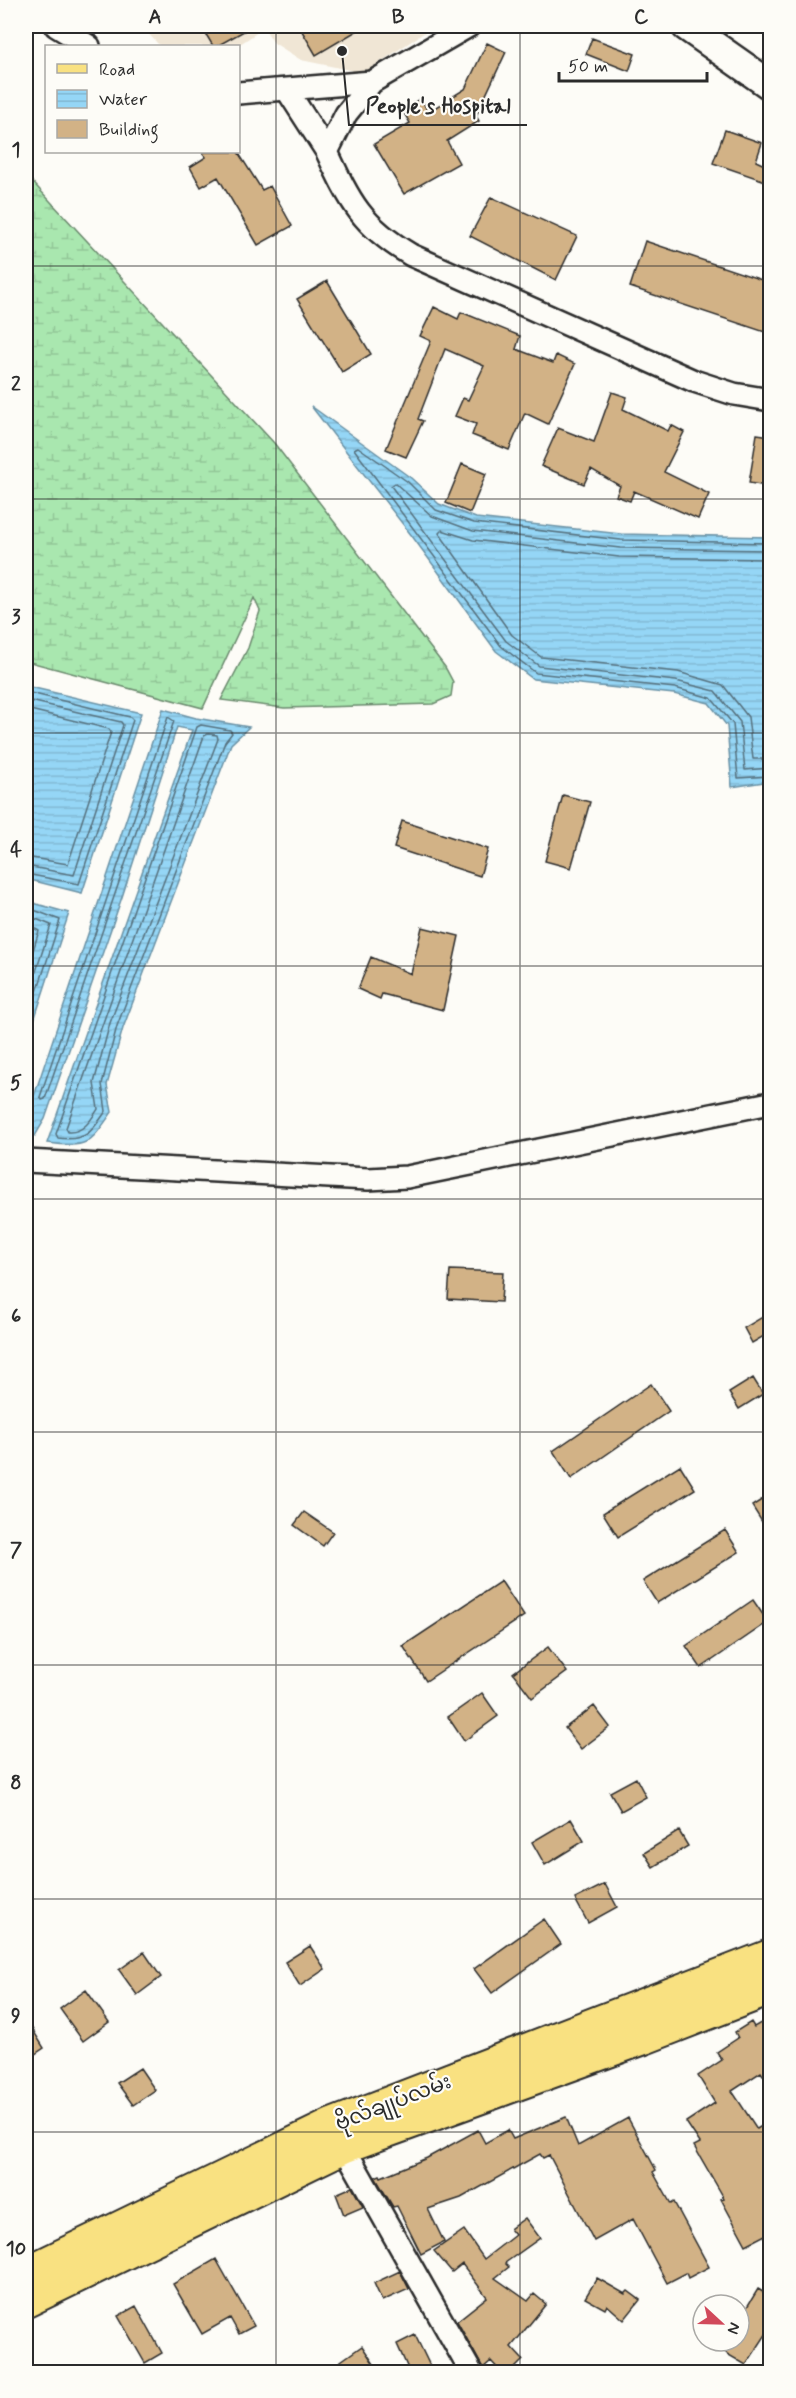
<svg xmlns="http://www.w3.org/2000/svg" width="796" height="2398" viewBox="0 0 796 2398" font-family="Mynerve,'Noto Sans Myanmar',sans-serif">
	<defs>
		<pattern id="wetland-marsh" width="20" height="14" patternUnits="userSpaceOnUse" patternTransform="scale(1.5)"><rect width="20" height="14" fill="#a9e7af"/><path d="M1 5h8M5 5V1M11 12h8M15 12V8" fill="none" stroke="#92c697"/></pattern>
		<pattern id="water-rules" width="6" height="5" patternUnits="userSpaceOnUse" patternTransform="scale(1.5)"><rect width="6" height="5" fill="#95d6f6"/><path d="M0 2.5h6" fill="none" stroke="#81b8d3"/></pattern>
	</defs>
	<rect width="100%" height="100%" fill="#fdfcf7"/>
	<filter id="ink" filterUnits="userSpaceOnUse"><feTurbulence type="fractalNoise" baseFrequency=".0167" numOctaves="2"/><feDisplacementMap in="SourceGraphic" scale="12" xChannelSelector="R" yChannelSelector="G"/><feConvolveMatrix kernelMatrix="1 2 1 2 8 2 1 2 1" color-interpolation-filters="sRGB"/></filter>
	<g filter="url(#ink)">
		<path fill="#f0e6d5" d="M141,26h293l-70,47 -63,-13 -27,-17 -10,-15 -27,18h-77z"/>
		<path fill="url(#wetland-marsh)" stroke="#6a896d" stroke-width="1.5" d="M26,175l248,268 171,224 8,15 -2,14 -18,8 -149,4 -63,-8 27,-52 12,-37 -6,-13 -51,110 -177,-47z"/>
		<path fill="url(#water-rules)" stroke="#6b92a5" stroke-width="1.5" d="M311,406l100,72 28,26 37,14 145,16 149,3v244l-38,6 -5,-61 -18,-23 -35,-9 -141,-15 -37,-28 -84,-115z
			M26,686l115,27 -59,180 -56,-14z
			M163,709l33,9 53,9 -18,17 -108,284 -16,57 5,27c-23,33 -24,36 -65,31l145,-413 -15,-3 -55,170 -77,222 -10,17 -9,-2v-14z
			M26,901l43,12 -43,132z"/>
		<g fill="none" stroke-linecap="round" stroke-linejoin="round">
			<path stroke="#556f7c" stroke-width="1.5" d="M770,543l-149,-3 -147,-17 -38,-13 -28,-28 -50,-35 -4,2 147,197 35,27 139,15 36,10 22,26 5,54 32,-2
				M770,550l-150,-2 -147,-17 -41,-15 -37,-33 -4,3 115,155 33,25 137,15 39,10 25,31 5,48 25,-2
				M770,559l-151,-2 -146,-17 -31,-10 -3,3 73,102 29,22 137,15 45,13 25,32 5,42h17
				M26,692l104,25 3,3 -54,164 -53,-10
				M26,700l95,22 2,3 -49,150 -48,-9
				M26,709l83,20 2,3 -43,132 -42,-7
				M168,717l6,4 -129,378 -3,1 -2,-3z
				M201,725l29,5 2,3 -7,9 -108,284 -15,58 4,27c-14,21 -21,31 -48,27l-2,-4 141,-407z
				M208,734l9,1 1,4 -108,284 -16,60 4,26c-7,11 -15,24 -30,23l-2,-4 138,-392z
				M26,907l34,13 -34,106
				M26,915l25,10 -25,77
				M26,924l13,7 -13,42"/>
		</g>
		<path fill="#d2b286" stroke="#2b2b2b" stroke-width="1.5" d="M201,26h52l-36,20h-4z
			M299,26h66l-49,29z
			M592,38l43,16 -6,17 -43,-17z
			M487,43l19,9 -30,64 3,5 -32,20 12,22 -55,31 -30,-50 36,-21 -8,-13 19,-12 7,14 37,-23z
			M725,130l37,13 -6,18 15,7v15l-58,-20z
			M202,152h36l24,38 8,-4 22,40 -34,19 -40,-68 -17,10 -11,-20 16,-10z
			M491,197l86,39 -21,44 -86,-44z
			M645,241l126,42v51l-141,-47z
			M327,281l44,73 -29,18 -45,-73z
			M434,307l24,12 3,-7 59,24 -4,13 37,14 3,-8 19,9 -27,60 -23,-11 -16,37 -37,-15 4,-11 -21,-8 8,-18 5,2 16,-34 -39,-17 -27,70 5,2 -17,36 -20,-8 45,-108 -11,-5z
			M612,392l15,5 -4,12 45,22 3,-6 13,7 -20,40 45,22 -11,25 -64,-28 -4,10 -14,-5 4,-10 -29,-17 -7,15 -43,-18 17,-38 36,14z
			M757,434l14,2 -5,50 -17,-3z
			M462,464l24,10 -16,39 -24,-10z
			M563,795l27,7 -19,66 -26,-7z
			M402,821l86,28 -8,27 -86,-28z
			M422,927l37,9 -16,74 -61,-16 -2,5 -22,-10 13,-32 40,17z
			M450,1270l53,2 -2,30 -53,-3z
			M771,1312v20l-19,11 -8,-15z
			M753,1378l10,16 -24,15 -10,-16z
			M651,1384l18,27 -98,68 -18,-28z
			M680,1465l15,24 -77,48 -15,-24z
			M771,1494v42l-19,-30z
			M304,1512l29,20 -10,14 -29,-21z
			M725,1530l14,22 -82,51 -14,-22z
			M501,1581l23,35 -98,65 -23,-35z
			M753,1600l15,22 -67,46 -15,-22z
			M548,1647l19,25 -35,26 -19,-25z
			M482,1693l16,23 -34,25 -16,-24z
			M594,1706l16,21 -29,22 -16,-21z
			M636,1778l10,19 -25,14 -11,-19z
			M571,1819l13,22 -39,24 -13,-23z
			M679,1831l9,15 -35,21 -9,-14z
			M605,1884l12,23 -29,16 -13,-24z
			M544,1919l17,25 -69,49 -18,-24z
			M310,1946l15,23 -25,17 -15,-24z
			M144,1952l17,25 -24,18 -18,-25z
			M86,1990l23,32 -26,19 -23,-32z
			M771,2017v70l-10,-15 -29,19 25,38 14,-9v112l-25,13 -25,-46 3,-1 -30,-52 6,-3 -14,-21 29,-19 -17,-27 24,-16 -5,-8 21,-14 -3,-6 16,-10 3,5z
			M26,2019l18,29 -18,12z
			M140,2068l15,22 -22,15 -16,-22z
			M566,2117l12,29 50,-28 28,52 -3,2 18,32 3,-2 35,65 -21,11 -2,-5 -19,10 -34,-64 -39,22 -45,-86 -6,3 -3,-4 -79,44 -33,11 16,33 -23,12 -24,-48 -4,1 -18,-30 5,-2 1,2 46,-19 51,-28 7,13 23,-13 5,9z
			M352,2187l11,20 -19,8 -8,-21z
			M525,2218l15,20 -35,25 4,4 -14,11 33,23 6,-7 12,10 -35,43 12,13 -13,13h-8l-11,-12 -8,7 -26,-47 30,-24 -25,-33 -10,8 -18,-21 30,-21 20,29 31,-24 -5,-6z
			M216,2259l38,67 -15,8 -9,-16 -28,16 -29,-50z
			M400,2271l9,18 -27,12 -8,-18z
			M597,2278l28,16 3,-3 12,9 -16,20 -17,-15 -2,4 -20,-11z
			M758,2289l13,8v30l-25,38 -19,-11 -12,-13h24v-21z
			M136,2306l26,47 -17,10 -27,-47z
			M415,2335l16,33 -9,5h-12l-13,-29z
			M362,2346l18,27h-56z"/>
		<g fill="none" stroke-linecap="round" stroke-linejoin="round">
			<defs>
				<path id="street" d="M56,26l33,20
					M287,90l40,62 19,-38 26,-32 97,-56
					M238,93l134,-11
					M327,152c23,50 35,74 84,103l283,126 40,13 36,6
					M26,1161l342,18 39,-2 363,-74
					M337,2135l134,237"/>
				<path id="secondary" d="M686,26l84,59"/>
				<path id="primary" d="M26,2273l306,-148 438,-169
					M26,2301l317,-154 301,-109 126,-49"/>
			</defs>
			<use href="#street" stroke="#2b2b2b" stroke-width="26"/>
			<use href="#secondary" stroke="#2b2b2b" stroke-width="33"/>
			<use href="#primary" stroke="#2b2b2b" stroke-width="36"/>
			<use href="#street" stroke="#fdfcf7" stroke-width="21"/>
			<use href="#secondary" stroke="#fdfcf7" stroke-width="28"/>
			<use href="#primary" stroke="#f9e181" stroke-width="32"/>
		</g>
	</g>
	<path fill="none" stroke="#2b2b2b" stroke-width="1.5" stroke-opacity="0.55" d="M276,26v2346M520,26v2346M26,266h744M26,499h744M26,733h744M26,966h744M26,1199h744M26,1432h744M26,1665h744M26,1899h744M26,2132h744"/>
	<g text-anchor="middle" stroke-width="4.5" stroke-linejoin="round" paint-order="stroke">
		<g font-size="21" fill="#2b2b2b" stroke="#fdfcf7">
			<text transform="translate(393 2102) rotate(-21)" y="7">ဗိုလ်ချုပ်လမ်း</text>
		</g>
	</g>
	<path fill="none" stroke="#2b2b2b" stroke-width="2" d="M342 51L349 125H527"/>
	<circle fill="#2b2b2b" stroke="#fdfcf7" stroke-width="2" cx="342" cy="51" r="6"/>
	<g font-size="22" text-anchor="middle" font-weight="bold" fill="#2b2b2b" stroke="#fdfcf7" stroke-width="4.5" stroke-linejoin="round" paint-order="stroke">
		<text x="438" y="113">People's Hospital</text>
	</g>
	<rect width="796" height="2398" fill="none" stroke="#fdfcf7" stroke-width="66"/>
	<rect x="45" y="45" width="195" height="108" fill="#fdfcf7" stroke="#a9a8a5" stroke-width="1.5"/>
	<rect x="57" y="64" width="30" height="9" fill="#f9e181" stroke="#a9a8a5" stroke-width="1.5"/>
	<text x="99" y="75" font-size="18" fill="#2b2b2b">Road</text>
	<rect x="57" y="90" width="30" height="18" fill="url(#water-rules)" stroke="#a9a8a5" stroke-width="1.5"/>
	<text x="99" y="105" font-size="18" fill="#2b2b2b">Water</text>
	<rect x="57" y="120" width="30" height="18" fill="#d2b286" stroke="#a9a8a5" stroke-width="1.5"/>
	<text x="99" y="135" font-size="18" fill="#2b2b2b">Building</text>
	<g transform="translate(721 2323) rotate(112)"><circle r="28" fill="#fdfcf7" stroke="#a9a8a5" stroke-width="1.5"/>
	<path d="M0-4.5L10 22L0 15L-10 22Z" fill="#d1495b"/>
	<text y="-9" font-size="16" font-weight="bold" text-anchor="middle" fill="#2b2b2b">N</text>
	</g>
	<path d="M559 72v9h148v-9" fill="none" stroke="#2b2b2b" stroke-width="3"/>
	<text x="568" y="72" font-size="18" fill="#2b2b2b" stroke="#fdfcf7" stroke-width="4.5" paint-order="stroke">50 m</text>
	<rect x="33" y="33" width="730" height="2332" fill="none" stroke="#2b2b2b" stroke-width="2"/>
	<g font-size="20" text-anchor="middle" font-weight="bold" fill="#2b2b2b">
		<text x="155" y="23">A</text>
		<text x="398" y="23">B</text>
		<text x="641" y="23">C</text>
		<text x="16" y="156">1</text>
		<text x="16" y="390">2</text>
		<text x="16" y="623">3</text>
		<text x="16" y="856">4</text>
		<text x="16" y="1089">5</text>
		<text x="16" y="1322">6</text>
		<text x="16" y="1556">7</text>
		<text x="16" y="1789">8</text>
		<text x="16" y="2022">9</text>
		<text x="16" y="2255">10</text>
	</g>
</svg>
